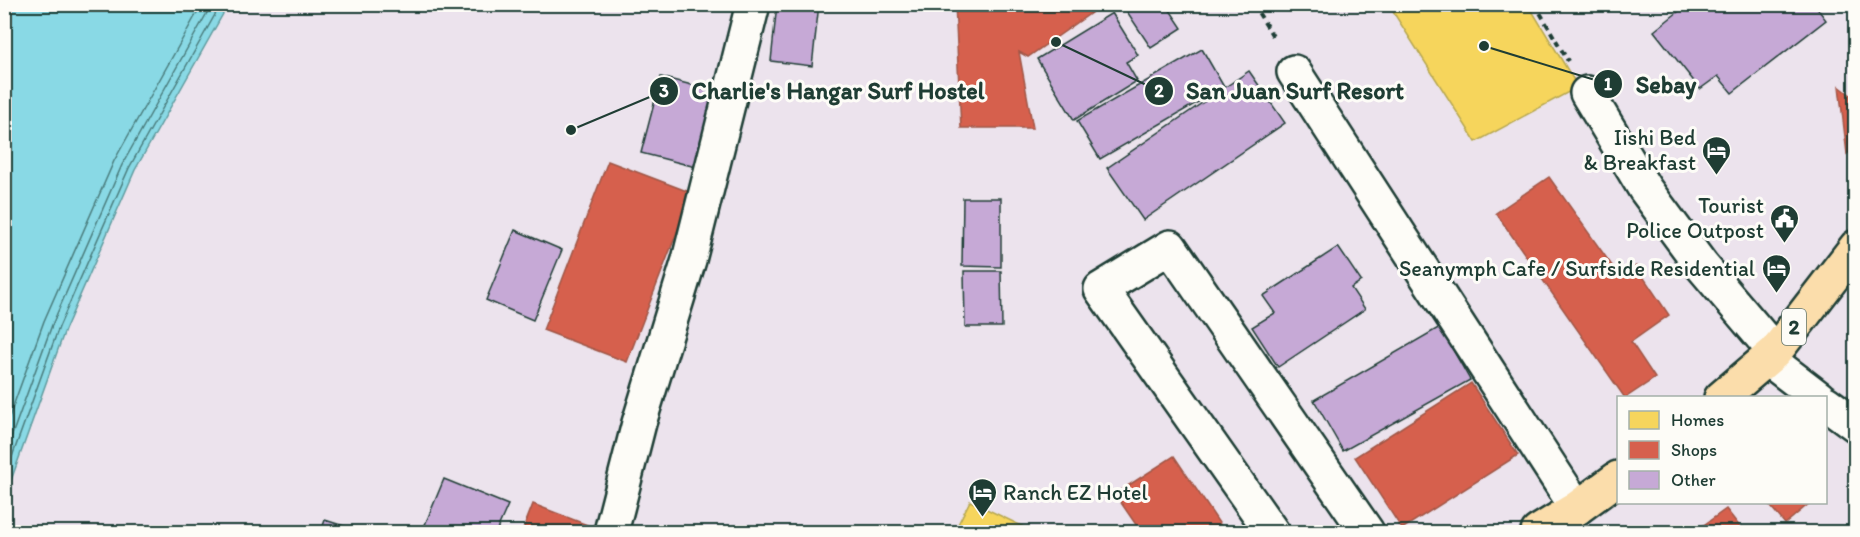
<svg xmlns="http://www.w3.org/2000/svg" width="1860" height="537" viewBox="0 0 1860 537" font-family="Itim,sans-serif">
	<rect width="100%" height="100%" fill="#ece3ed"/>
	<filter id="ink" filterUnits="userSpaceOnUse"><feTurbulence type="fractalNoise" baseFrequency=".0167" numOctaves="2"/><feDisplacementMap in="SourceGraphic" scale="12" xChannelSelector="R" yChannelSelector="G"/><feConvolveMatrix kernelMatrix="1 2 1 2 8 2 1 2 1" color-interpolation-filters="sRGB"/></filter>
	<g filter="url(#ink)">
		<path fill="#89d9e5" stroke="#5f9b9e" stroke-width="1.5" d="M5,4l223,1 -93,165 -70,160 -60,167z"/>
		<path fill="#f6d55c" stroke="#b6a750" stroke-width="1.5" d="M1388,4h140l50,83 -102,55z
			M970,501l64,31h-80z"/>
		<path fill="#d6604d" stroke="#9f5646" stroke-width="1.5" d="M955,4h142l-6,9 -63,44 -9,-5 14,76h-72z
			M1839,86l17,13v48l-9,7z
			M608,161l84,32 -65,169 -84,-32z
			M1549,177l71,100 16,-11 33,49 -38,27 24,36 -30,20 -129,-185z
			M1471,383l47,72 -116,74 -47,-72z
			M1174,456l51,76h-84l-26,-38z
			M1767,502h44l-26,22z
			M533,504l70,27 -1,1h-80z
			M1726,509l18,23h-50z"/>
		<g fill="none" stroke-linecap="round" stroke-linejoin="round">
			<path stroke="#497b7b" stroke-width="1.5" d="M4,431l40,-110 70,-160 88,-157
				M4,457l48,-132 70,-160 90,-161
				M4,479l55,-152 70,-159 92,-164"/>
		</g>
		<path fill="#c6a9d6" stroke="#1f3d34" stroke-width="1.5" d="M777,4h42l-7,62 -41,-5z
			M1122,4h44l16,24 -31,20z
			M1688,4h126l12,16 -94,73 -14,-17 -18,13 -46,-58z
			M1112,13l26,42 -12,7 11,19 -63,39 -37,-61z
			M1202,49l22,38 -124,72 -23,-38z
			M1249,71l36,52 -142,97 -36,-52z
			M661,77l54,14 -19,76 -55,-14z
			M963,198h38v69l-39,-1z
			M515,230l47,20 -29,70 -47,-20z
			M1338,247l23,34 -10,7 14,21 -87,58 -26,-40 23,-14 -12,-17z
			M964,271h37l1,56h-37z
			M1440,327l30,53 -127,71 -29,-51z
			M444,479l64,26 -12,27h-74z
			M325,520l38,12h-42z"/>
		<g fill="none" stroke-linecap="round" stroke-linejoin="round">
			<defs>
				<path id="minor" d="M1294,72l283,436
					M1587,93l58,96 57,77 73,86
					M1768,359l51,39
					M1826,403l30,22
					M611,532l28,-109 50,-163 64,-256
					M1272,532l-171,-243 69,-42 197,285"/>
				<path id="major" d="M1721,398l54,-46 81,-105
					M1538,532l39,-24 41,-30"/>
			</defs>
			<use href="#minor" stroke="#1f3d34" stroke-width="38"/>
			<use href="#major" stroke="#1f3d34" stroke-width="38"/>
			<path stroke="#1f3d34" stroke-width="4" stroke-dasharray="6 4.5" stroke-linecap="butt" d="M1253,4l21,34
				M1535,4l33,57"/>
			<use href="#minor" stroke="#fdfcf7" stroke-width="33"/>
			<use href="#major" stroke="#fbddab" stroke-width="33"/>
		</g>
	</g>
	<defs>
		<symbol id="hotel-pin" viewBox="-11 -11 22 30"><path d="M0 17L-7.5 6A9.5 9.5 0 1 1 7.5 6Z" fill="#1f3d34" stroke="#fdfcf7"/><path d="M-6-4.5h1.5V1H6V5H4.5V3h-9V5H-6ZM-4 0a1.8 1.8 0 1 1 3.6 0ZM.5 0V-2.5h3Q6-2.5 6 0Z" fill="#fff"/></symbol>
		<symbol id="civic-pin" viewBox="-11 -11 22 30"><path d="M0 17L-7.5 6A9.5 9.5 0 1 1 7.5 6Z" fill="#1f3d34" stroke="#fdfcf7"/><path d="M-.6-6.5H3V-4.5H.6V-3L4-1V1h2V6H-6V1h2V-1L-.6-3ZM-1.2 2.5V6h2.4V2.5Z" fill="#fff"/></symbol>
	</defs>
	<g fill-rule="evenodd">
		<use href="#hotel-pin" x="1700" y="134" width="33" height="45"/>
		<use href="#civic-pin" x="1768" y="202" width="33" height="45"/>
		<use href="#hotel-pin" x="1760" y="252" width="33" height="45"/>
		<use href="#hotel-pin" x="966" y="476" width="33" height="45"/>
	</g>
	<g text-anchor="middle" stroke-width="6" stroke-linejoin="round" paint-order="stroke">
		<rect fill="#fdfcf7" stroke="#62766e" stroke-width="1.5" x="1782" y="309" width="24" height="36" rx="4.5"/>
		<g font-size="21" font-weight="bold" fill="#1f3d34">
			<text x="1794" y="334">2</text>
		</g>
		<g font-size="22" fill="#1f3d34" stroke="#fdfcf7" text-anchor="end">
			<text x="1696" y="145">Iishi Bed<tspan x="1696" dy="25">&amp; Breakfast</tspan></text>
			<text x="1764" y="213">Tourist<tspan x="1764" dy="25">Police Outpost</tspan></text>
			<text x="1755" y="276">Seanymph Cafe / Surfside Residential</text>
			<text x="1003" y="500" text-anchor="start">Ranch EZ Hotel</text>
		</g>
	</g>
	<path fill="none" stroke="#1f3d34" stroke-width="2" d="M1484 46L1608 84M1056 42L1159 91M571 130L664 91"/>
	<g fill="#1f3d34" stroke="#fdfcf7" stroke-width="2">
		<circle cx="1484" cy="46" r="6"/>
		<circle cx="1056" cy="42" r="6"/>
		<circle cx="571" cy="130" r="6"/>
		<circle cx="1608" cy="84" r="15"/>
		<circle cx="1159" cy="91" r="15"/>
		<circle cx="664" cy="91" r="15"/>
	</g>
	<g font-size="18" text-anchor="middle" font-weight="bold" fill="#fff">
		<text x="1608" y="90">1</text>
		<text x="1159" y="97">2</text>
		<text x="664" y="97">3</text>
	</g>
	<g font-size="24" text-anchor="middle" font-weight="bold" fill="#1f3d34" stroke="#fdfcf7" stroke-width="6" stroke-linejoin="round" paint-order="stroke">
		<text x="1666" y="93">Sebay</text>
		<text x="1295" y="99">San Juan Surf Resort</text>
		<text x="838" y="99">Charlie's Hangar Surf Hostel</text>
	</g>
	<rect width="1860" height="537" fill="none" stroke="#fdfcf7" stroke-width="24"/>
	<rect x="12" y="12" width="1836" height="513" fill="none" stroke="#1f3d34" stroke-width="2" filter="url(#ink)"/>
	<rect x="1617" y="396" width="210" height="108" fill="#fdfcf7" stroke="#a4b0a9" stroke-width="1.5"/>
	<rect x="1629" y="411" width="30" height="18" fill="#f6d55c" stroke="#a4b0a9" stroke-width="1.5"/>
	<text x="1671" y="426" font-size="18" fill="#1f3d34">Homes</text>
	<rect x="1629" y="441" width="30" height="18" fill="#d6604d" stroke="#a4b0a9" stroke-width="1.5"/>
	<text x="1671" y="456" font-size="18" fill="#1f3d34">Shops</text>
	<rect x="1629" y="471" width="30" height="18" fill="#c6a9d6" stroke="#a4b0a9" stroke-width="1.5"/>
	<text x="1671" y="486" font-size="18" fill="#1f3d34">Other</text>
</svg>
